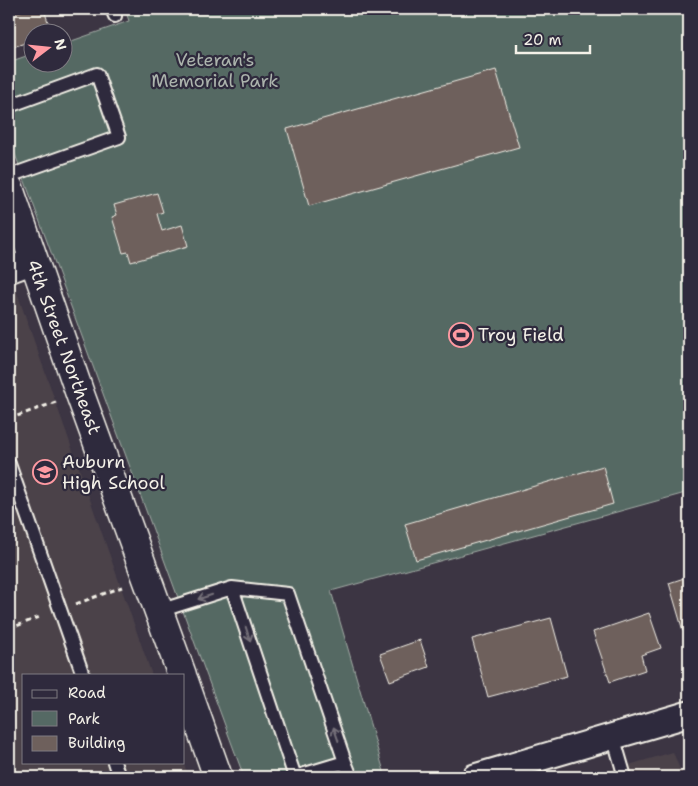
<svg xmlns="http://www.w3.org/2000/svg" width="698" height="786" viewBox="0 0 698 786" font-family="'Shantell Sans',sans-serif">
	<rect width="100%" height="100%" fill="#3c3543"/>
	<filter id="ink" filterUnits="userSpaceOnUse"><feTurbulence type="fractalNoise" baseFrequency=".02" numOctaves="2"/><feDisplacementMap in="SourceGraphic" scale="10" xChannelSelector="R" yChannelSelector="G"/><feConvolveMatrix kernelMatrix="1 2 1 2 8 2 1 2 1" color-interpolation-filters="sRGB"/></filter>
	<g filter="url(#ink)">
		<path fill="#4b424a" d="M9,270l143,405h-128v87h159l6,15h-180z
			M673,752l10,25h-95z"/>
		<path fill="#556964" stroke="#a4ada6" d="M125,9h564v483l-358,99 54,184 -6,2h-135l-235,-639v-76l23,-8v8h30l1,-18 66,-23z"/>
		<path fill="#6e605c" stroke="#f4f1e8" d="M28,9h16l7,23h-19v9l-23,7v-34z
			M496,70l23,77 -210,59 -22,-77z
			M157,193l6,19 -6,2 5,17 20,-6 6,21 -57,16 -3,-10 -5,1 -11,-36 5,-2 -3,-10z
			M603,466l10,38 -197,56 -11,-36z
			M687,577l2,7v46l-6,1 -14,-48z
			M649,613l12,35 -20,7 4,15 -35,12 -17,-50z
			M551,618l16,58 -79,21 -16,-58z
			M420,640l9,27 -39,14 -10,-27z"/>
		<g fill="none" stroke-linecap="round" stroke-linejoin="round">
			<defs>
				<path id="service" d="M112,9l3,7
					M9,106l88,-32 22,63 -110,39
					M9,464l74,211
					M159,611l73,-23 56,6 57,168 -50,15 -63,-189
					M613,736l12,41
					M114,762l5,15
					M345,762l6,15"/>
				<path id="minor" d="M9,270l24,-9
					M475,777l214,-63"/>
				<path id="tertiary" d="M9,188l71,206 102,281
					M184,681l34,96"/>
			</defs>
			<use href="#service" stroke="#f4f1e8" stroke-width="16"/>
			<use href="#minor" stroke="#f4f1e8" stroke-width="29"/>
			<use href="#tertiary" stroke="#f4f1e8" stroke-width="31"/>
			<path stroke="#f4f1e8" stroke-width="3" stroke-dasharray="5 4" stroke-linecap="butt" d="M9,419l47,-17
				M76,604l46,-17
				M9,629l33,-13"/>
			<use href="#service" stroke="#2f2a3d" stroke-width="12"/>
			<use href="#minor" stroke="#2f2a3d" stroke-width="25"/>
			<use href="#tertiary" stroke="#2f2a3d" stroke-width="28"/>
		</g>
		<defs><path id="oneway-shaft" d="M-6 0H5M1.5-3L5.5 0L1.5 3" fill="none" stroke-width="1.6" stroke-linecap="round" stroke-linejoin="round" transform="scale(1.25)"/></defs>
		<g stroke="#747079">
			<use href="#oneway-shaft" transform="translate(205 597) rotate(162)"/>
			<use href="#oneway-shaft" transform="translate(248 634) rotate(72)"/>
			<use href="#oneway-shaft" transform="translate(336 734) rotate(-109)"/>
		</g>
	</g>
	<defs>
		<symbol id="stadium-ring" viewBox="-11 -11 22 22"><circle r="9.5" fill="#2f2a3d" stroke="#ff9aa2" stroke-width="1.5"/><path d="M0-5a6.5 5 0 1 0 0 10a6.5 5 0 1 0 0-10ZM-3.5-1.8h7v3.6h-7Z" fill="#ff9aa2"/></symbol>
		<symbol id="school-ring" viewBox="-11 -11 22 22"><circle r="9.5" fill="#2f2a3d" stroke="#ff9aa2" stroke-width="1.5"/><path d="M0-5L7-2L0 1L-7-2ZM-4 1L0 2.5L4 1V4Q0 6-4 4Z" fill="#ff9aa2"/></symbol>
	</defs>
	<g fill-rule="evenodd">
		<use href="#stadium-ring" x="447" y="321" width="28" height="28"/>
		<use href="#school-ring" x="31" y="458" width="28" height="28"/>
	</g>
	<g text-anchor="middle" stroke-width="4.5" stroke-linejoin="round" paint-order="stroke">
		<g font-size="18" fill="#acb4ad" stroke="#2f2a3d">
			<text x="215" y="66">Veteran's<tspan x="215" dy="21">Memorial Park</tspan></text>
		</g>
		<g font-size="18" fill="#f4f1e8" stroke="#2f2a3d" text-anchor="start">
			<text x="478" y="341">Troy Field</text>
			<text x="62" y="468">Auburn<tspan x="62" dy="21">High School</tspan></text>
		</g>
		<g font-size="18" fill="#f4f1e8" stroke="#2f2a3d">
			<text transform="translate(64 347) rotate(70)" y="6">4th Street Northeast</text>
		</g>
	</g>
	<rect width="698" height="786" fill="none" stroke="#2f2a3d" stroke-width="30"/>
	<rect x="15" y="15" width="668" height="756" fill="none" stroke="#f4f1e8" stroke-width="2" filter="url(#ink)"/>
	<rect x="22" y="674" width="162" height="90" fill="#2f2a3d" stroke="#7e7a81"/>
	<rect x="32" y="690" width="25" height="8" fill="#2f2a3d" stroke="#7e7a81"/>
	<text x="68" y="698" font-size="15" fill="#f4f1e8">Road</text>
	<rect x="32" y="711" width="25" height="15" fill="#556964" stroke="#7e7a81"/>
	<text x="68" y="724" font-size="15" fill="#f4f1e8">Park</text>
	<rect x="32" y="736" width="25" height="15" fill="#6e605c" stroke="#7e7a81"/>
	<text x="68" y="748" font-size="15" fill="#f4f1e8">Building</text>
	<g transform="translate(48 48) rotate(74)"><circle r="24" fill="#2f2a3d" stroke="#7e7a81"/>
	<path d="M0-4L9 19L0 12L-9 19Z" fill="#ff9aa2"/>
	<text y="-8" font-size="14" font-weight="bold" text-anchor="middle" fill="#f4f1e8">N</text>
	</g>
	<path d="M516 45v8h74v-8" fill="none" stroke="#f4f1e8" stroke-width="2.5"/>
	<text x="523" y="45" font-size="15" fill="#f4f1e8" stroke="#2f2a3d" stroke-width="4" paint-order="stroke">20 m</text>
</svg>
